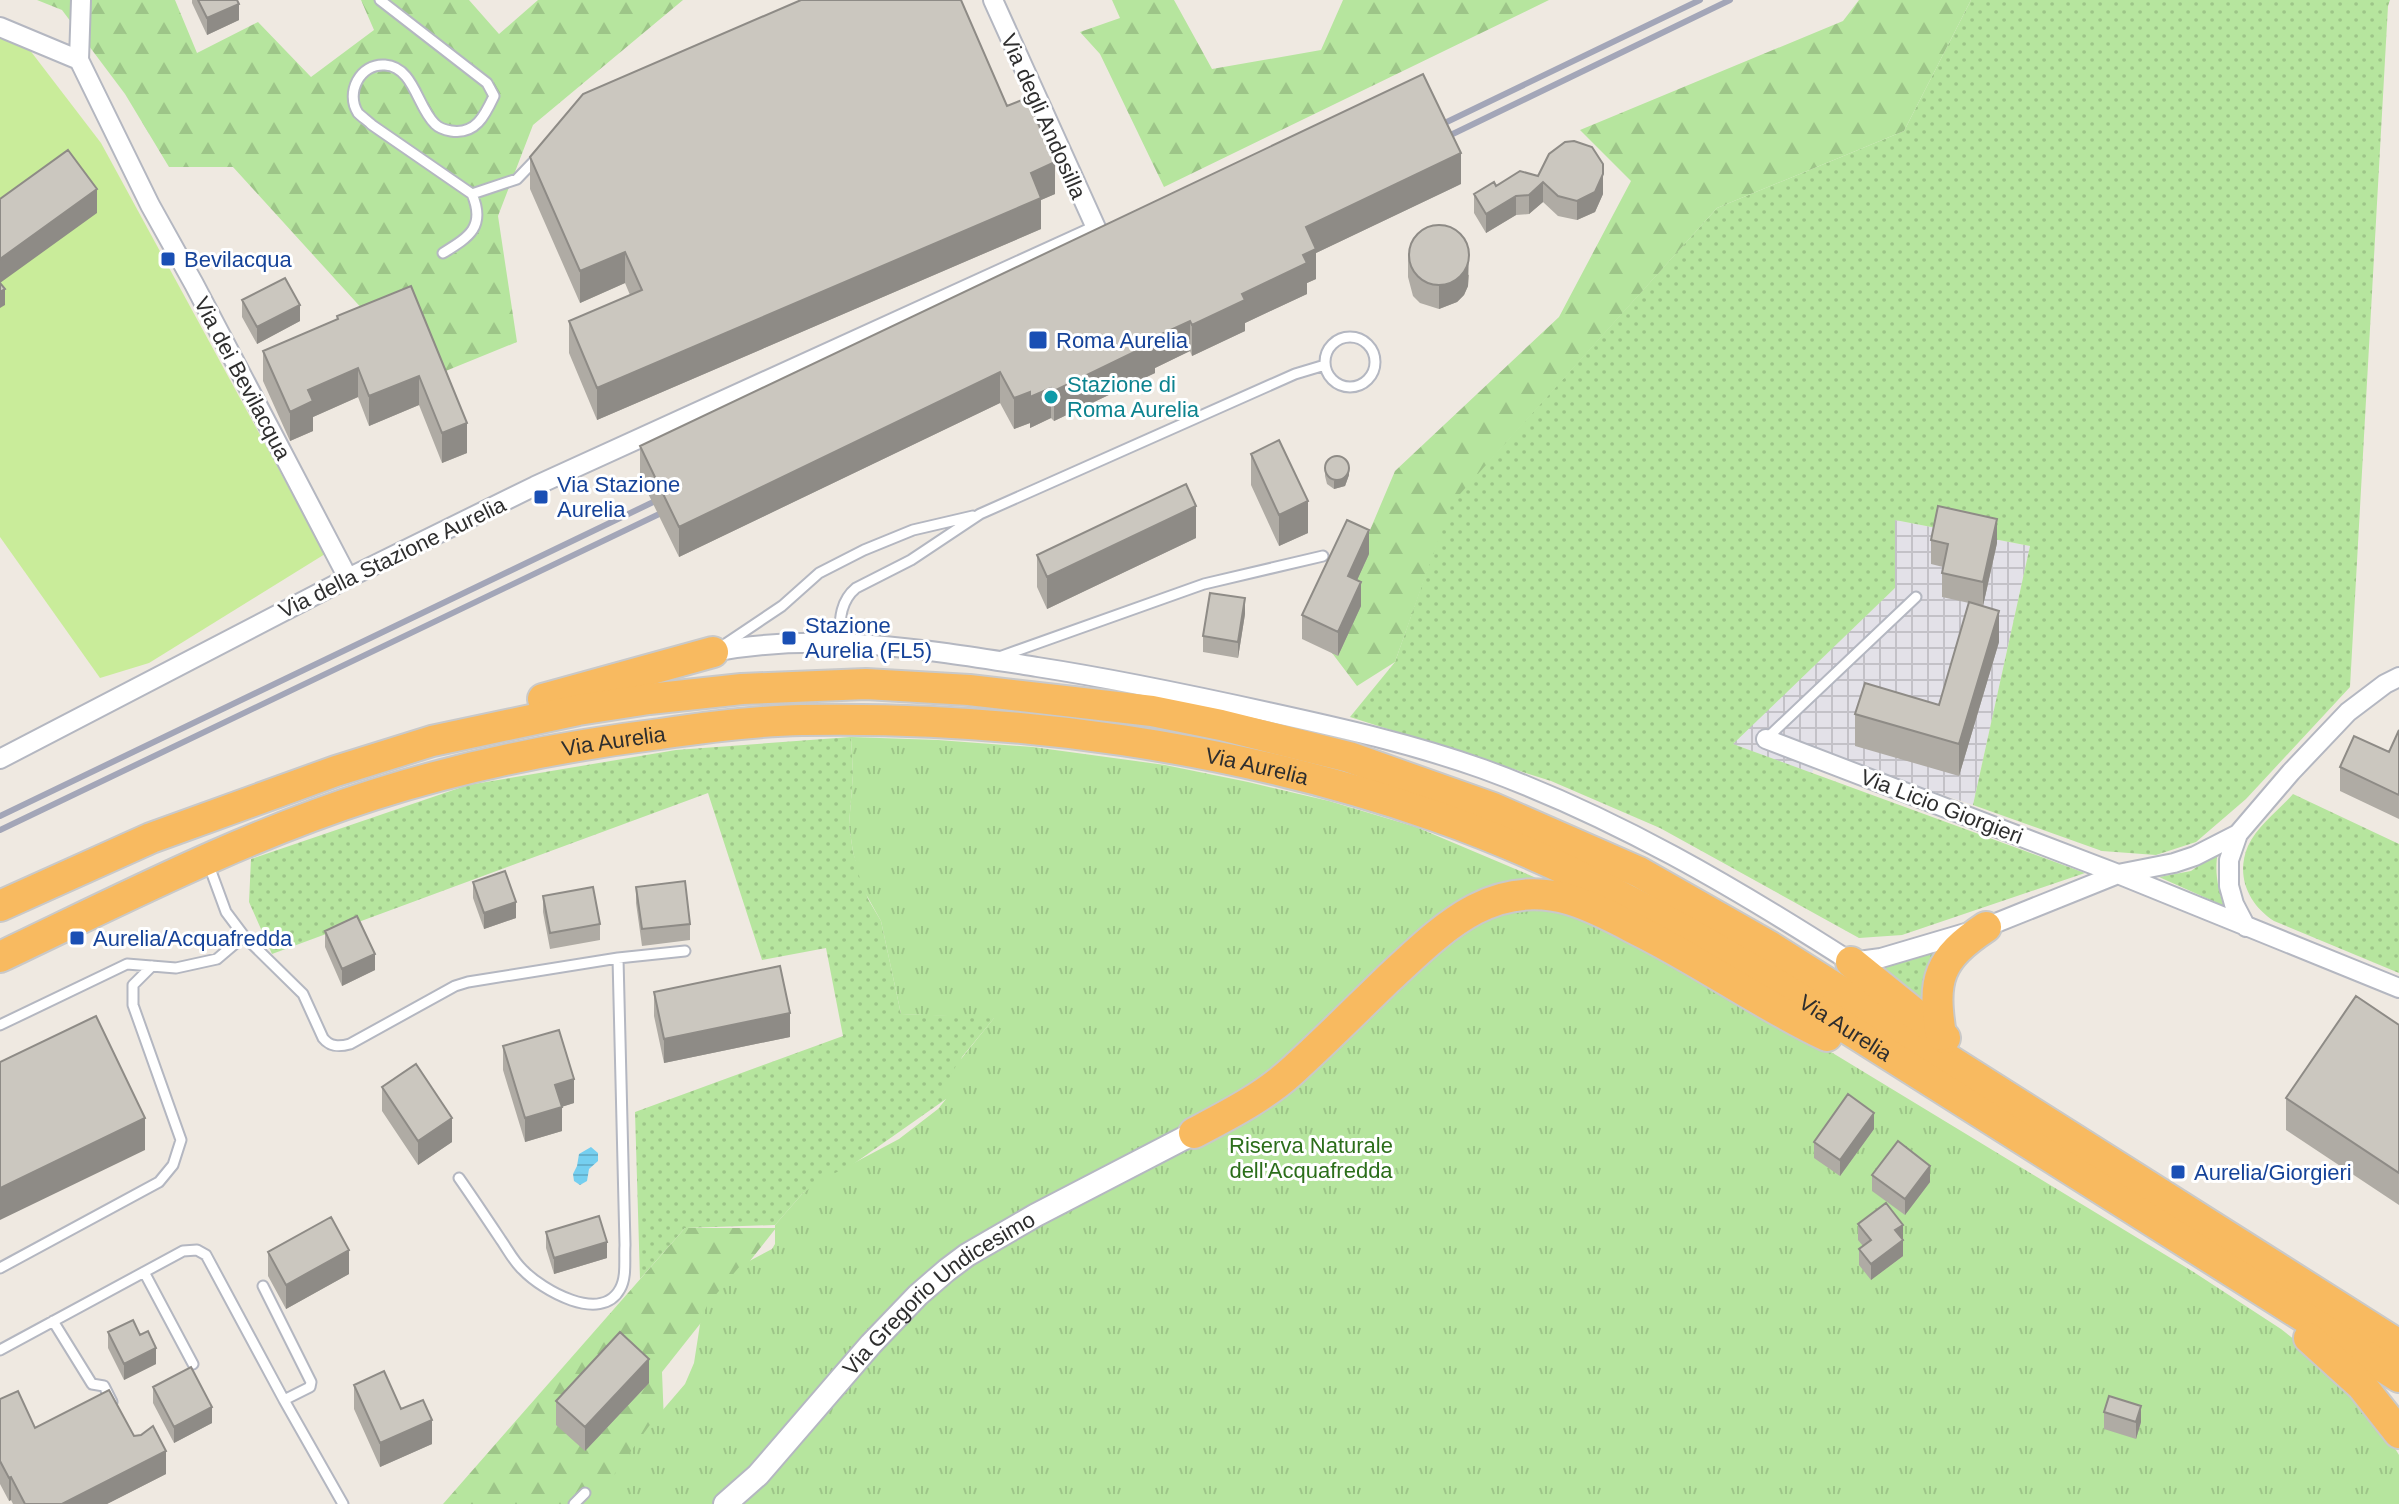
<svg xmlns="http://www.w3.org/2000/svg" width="2399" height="1504" viewBox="0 0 2399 1504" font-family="Helvetica,sans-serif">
	<defs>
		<pattern id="industrial-grid" width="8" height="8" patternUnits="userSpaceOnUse" patternTransform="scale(2)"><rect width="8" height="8" fill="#e3e1e8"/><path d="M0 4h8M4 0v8" fill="none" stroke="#c3c1c7"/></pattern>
		<pattern id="grass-dots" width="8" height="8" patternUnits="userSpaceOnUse" patternTransform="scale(2)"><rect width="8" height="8" fill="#b6e59e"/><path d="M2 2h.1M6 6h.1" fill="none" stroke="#9dc588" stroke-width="1.8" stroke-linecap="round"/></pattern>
		<pattern id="forest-firs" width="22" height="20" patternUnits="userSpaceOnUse" patternTransform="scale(2)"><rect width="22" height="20" fill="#b6e59e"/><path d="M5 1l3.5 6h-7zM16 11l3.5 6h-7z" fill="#9dc588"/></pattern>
		<pattern id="park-tufts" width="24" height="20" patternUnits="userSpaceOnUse" patternTransform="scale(2)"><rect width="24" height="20" fill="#b6e59e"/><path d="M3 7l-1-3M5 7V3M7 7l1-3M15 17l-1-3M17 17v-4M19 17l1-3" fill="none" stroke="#9dc588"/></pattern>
		<pattern id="water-rules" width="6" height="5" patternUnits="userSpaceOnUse" patternTransform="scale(2)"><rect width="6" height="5" fill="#75cff0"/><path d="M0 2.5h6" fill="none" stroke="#66b2ce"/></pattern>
	</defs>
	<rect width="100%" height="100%" fill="#efe9e1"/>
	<path fill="url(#industrial-grid)" d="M1895,520l135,26 -57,259 -152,-51 -9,19 -80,-29 163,-156z"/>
	<path fill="url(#grass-dots)" d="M1971,0h419l-2,6 -38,681 -104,112 -50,43 -40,13 -54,-4 -129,-46 57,-259 -135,-26v68l-162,156 352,129 -183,62 -43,3 -199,-110 -109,-47 -201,-64 45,-55 55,-158 267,-296 187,-77z
		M851,737l2,37 -4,51 4,27 15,47 13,22 20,93 94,3 -33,40 -16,42 -94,66 -49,28 -28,32 -90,3 -45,51 -5,-167 208,-76 -17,-88 -64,12 -54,-167 -436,161 -23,-52 2,-43 217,-74 208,-35z
		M2293,794l106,50v129l-125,-52c-25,-16 -39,-45 -26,-75 9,-20 31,-36 45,-52z
		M2218,852c-4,19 0,37 6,54l-65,-29 32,-6z
		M1943,943c-17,22 -21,33 -21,60l-51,-34z"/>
	<path fill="url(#forest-firs)" d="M37,0h138l22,53 61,-31 53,55 63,-47 -13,-30h108l30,34 39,-34h145l-150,125 -35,91 19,126 -91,37 -193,-212h-64l-44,-73 -63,-84z
		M1112,0h62l38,69 109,-19 22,-50h206l-385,187 -64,-133 -20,-22 40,-14z
		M1859,0h112l-67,131 -187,77 -266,296 -56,158 -38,24 -34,-45 72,-170 164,-154 72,-136 -51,-51 263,-109z
		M685,1228h91l-114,144 4,101 -42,31h-181z"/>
	<path fill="url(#park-tufts)" d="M851,737l87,3 95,7 132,18 83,17 81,19 87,26 118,50 60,41 237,134 361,219 89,58 28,22 67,66 23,38v49h-1806l56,-78 36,-42 9,-21 7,-45 7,-14 32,-38 32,-17 3,-5v-19l28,-32 19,-13 77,-41 39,-30 8,-10v-15l11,-20 37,-46 -93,-4 -20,-93 -19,-34 -9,-35 -4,-27 4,-51z"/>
	<path fill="#c9ec9a" d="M0,38l29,11 72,94 224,411 -176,109 -49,15 -100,-141z"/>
	<path fill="url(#water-rules)" d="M591,1147l7,6v8l-9,8 -2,12 -7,4 -6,-4 -1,-7 4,-8 2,-12z"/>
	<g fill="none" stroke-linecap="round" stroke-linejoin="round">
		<defs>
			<path id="service" d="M380,0l107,83 7,13c-9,19 -18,39 -43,35 -6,-1 -12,-3 -16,-7 -18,-17 -21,-57 -50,-59 -25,-2 -40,28 -27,48 4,4 10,8 14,12l100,69c14,33 -3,43 -29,59
				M472,194l45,-15 22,-23
				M1325 362a25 25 0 1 1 50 0a25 25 0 1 1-50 0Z
				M839,643c1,-21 0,-41 17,-55l55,-28 69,-46 315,-140 30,-9
				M724,645l58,-39 37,-33 45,-23 49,-20 60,-14
				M999,657l205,-73 119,-28
				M1766,739l150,-142
				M208,863l18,49 18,24 59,58 20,44c7,9 16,9 27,6l105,-58 13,-4 150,-24 67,-7
				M0,1025l127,-61 49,4 41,-9 27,-23
				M459,1178c14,20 28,41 42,62 7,10 13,22 22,30 19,20 78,54 97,19 7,-12 4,-30 5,-44l-7,-287
				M0,1268l159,-86 14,-17 8,-25 -48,-135v-20l19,-19
				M144,1272l49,92
				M263,1286l48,96 -1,5 -26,13
				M53,1321l39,63 12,2 8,16
				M0,1350l183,-99 14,-1 9,5 78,145 59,104
				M574,1504l11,-11"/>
			<path id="minor" d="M81,0l-2,60 71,145 44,79 154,294
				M0,27l79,33
				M713,652c107,-21 217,-2 324,15 78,12 154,28 231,45 73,16 145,32 215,57 132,48 251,118 368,193l30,-4 105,-31 132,-53 56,-11 21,-7 43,-22
				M1766,739l352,135 281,114
				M0,759l348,-181 187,-92 562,-256 -104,-230
				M2246,927l-12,-23 -5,-18v-26l9,-26 53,-62 57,-60 37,-28 14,-7"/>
			<g id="tertiary">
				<path id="s1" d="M725,1504l33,-29 113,-131 47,-49 29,-25 20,-15 69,-40 158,-82"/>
			</g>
			<g id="trunk">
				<path d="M543,699l170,-47"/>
				<path d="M0,906l151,-68 185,-67 96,-30 146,-31 71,-11 93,-10 124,-5 103,6 183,21 69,14 128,32 144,51 146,64 130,74 630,399"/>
				<path id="s2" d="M0,957c122,-58 244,-121 373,-162 94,-30 190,-49 287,-61 47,-7 94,-13 142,-14 213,-4 432,26 633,96 126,44 243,108 356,177l608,384"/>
				<path d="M1851,962l94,76"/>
				<path d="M1941,1035c-9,-56 -3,-76 45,-108"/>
				<path d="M1194,1133c34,-18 68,-35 97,-61 33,-30 64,-61 96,-92 53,-49 104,-104 184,-80 23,7 45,19 66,30 65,32 124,75 190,106"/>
				<path d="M2309,1338l53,48 37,47"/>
			</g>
		</defs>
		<use href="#service" stroke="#b4b7c1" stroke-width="13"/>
		<use href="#minor" stroke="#b4b7c1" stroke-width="22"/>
		<use href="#tertiary" stroke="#b4b7c1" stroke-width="26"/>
		<use href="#trunk" stroke="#c9c9c9" stroke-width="34"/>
		<use href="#service" stroke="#fff" stroke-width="9"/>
		<use href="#minor" stroke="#fff" stroke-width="18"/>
		<use href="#tertiary" stroke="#fff" stroke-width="22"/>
		<use href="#trunk" stroke="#f8ba60" stroke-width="30"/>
		<path stroke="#a3a6b8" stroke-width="6" d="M1426,132l274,-132
			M1432,144l298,-144
			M0,816l672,-323
			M0,830l678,-325"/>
	</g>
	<path fill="#afaba4" d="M192,0h45l2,20 -32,15 -15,-32z
		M1007,106l48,88 -14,6v29l-444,191 -28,-67v-32l61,-26 -5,-12 -45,20 -50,-114v-32z
		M1520,171l83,23 -8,18 -18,8 -19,-4 -15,-14 -14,12 -13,1 -30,18 -12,-20v-19l22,-8z
		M1461,184l-145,69v26l-9,4v11l-62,29v8l-53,25 -2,-5 -35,17v5l-101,48 -3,-3 -21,10v-5l-16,6 -14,-26 -321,154 -39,-80v-31z
		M1408,253l61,22 -1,11 -4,9 -7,7 -18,7 -19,-6 -7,-7 -5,-19z
		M411,286l56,167 -25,10 -23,-58 -50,21 -11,-29 -45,20v14l-23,10 -27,-60v-30l74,-32v-3z
		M242,300l58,21 -43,23 -15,-27z
		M1251,454l57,79 -29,13 -28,-61z
		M1325,468l24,7 -4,11 -11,3 -7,-5 -2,-8z
		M1196,538l-149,71 -10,-22v-32z
		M1931,540l66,3 -14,63 16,36 -40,134 -104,-30v-32l84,-9 30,-102 -27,-6v-24l1,-6 -12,-3z
		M1369,554l-12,26 4,26 -23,50 -36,-17v-24z
		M1245,614l-7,44 -35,-6v-16z
		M2399,730v89l-59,-28v-24l49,-15z
		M473,882l43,36 -32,11 -11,-31z
		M636,887l54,37v16l-48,6 -6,-43z
		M543,896l57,28v16l-50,9 -7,-37z
		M325,931l50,39 -33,16 -17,-39z
		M654,992l136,45 -126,26 -10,-47z
		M2399,1025v180l-113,-75v-32z
		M503,1046l71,57 -13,4 1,24 -37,11 -22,-72z
		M382,1087l70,55 -34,23 -36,-54z
		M1874,1129l-34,47 -26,-18v-16z
		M1872,1175l58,7 -25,33 -33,-24z
		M1858,1224l45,1v31l-32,24 -12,-15v-16l4,-3 -5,-6z
		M546,1232l61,26 -53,16 -8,-26z
		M268,1252l81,22 -63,35 -18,-33z
		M108,1332l32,3 16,29 -32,16 -16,-32z
		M649,1383l-64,68 -29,-26v-24z
		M354,1385l47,24 31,35 -52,23 -26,-58z
		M153,1387l59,36 -38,20 -21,-40z
		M0,1399l35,29 99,8 32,38 -59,30h-94l-2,-4 -2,1 -9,-17z
		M2104,1412l37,10 -5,17 -32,-10z"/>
	<path fill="#8e8b86" d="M239,4v16l-32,15v-17z
		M1461,153v31l-145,69v26l-9,4v11l-62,29v8l-53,25v-31l50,-31 64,-67z
		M1055,162v32l-14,6v29l-444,191v-32l434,-215z
		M1603,174v20l-8,18 -18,8v-19z
		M1543,182v20l-14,12v-19z
		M97,189v24l-97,70v-24z
		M1516,196v19l-30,18v-19z
		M1469,251l-1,35 -4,9 -7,7 -18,7v-24z
		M625,252v31l-45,20v-32z
		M5,289v16l-5,3v-16z
		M300,305v16l-43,23v-17z
		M1190,321v30l-35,17v5l-101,48v-30l99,-53z
		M358,368v29l-45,20v14l-23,10v-29l18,-22z
		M1000,372v31l-321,154v-30z
		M419,376v29l-50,21v-30z
		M1051,388v30l-21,10v-5l-16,6v-31l16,-6z
		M467,423v30l-25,10v-30z
		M1349,467v8l-4,11 -11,3v-8z
		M1308,501v32l-29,13v-31z
		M1196,506v32l-149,71v-32z
		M1997,519v24l-14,63v-24z
		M1369,530v24l-21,46v-24z
		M1361,582v24l-23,50v-24z
		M1245,598v16l-7,44v-16z
		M1999,611v31l-40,134v-32z
		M516,902v16l-32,11v-16z
		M375,954v16l-33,16v-17z
		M790,1013v24l-126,26v-24z
		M574,1079v24l-19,6v-24z
		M562,1107v24l-37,11v-24z
		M1874,1113v16l-34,47v-16z
		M145,1118v32l-145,70v-32z
		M452,1118v24l-34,23v-24z
		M1930,1166v16l-25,33v-16z
		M1903,1225v31l-32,24v-16l24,-34z
		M607,1242v16l-53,16v-16z
		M349,1250v24l-63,35v-24z
		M156,1348v16l-32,16v-16z
		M649,1359v24l-64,68v-24z
		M2141,1406v16l-5,17v-17z
		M212,1407v16l-38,20v-16z
		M432,1420v24l-52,23v-24z
		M166,1451v23l-59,30h-45z
		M11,1477v23l-2,1v-23z"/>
	<path fill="#cbc7bf" stroke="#8e8b86" stroke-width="2" d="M198,0h39l2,4 -32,14z
		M801,0h160l46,106 20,-8 28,64 -24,11 10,25 -444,190 -28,-67 73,-31 -17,-38 -45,19 -50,-114 53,-63z
		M1423,74l38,79 -155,74 10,22 -13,6 4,8 -65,31 3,6 -53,25 -2,-4 -37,17 2,4 -101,49 -3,-3 -21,9v-5l-16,6 -14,-26 -321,155 -39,-81z
		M1574,141l18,6 11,17v10l-8,18 -18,9 -19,-5 -15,-14 -14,13 -13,1 -30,18 -12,-20 20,-12 2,4 24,-15 18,5 11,-22 16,-12z
		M68,150l29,39 -97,70v-60z
		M1409 255a30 30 0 1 1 60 0a30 30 0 1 1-60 0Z
		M285,278l15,27 -43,22 -15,-27z
		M0,283l5,6 -5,3z
		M411,286l56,137 -25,10 -23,-57 -50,20 -11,-28 -50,22 5,11 -23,11 -27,-61 75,-32 -1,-3z
		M1279,440l29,61 -29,14 -28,-61z
		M1325 468a12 12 0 1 1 24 0a12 12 0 1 1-24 0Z
		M1186,484l10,22 -149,71 -10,-22z
		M1938,506l59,13 -14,63 -41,-9 6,-29 -17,-4z
		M1347,520l22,10 -21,46 13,6 -23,50 -36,-17z
		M1210,593l35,5 -7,44 -35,-6z
		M1969,602l30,9 -40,133 -104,-30 10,-31 74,22z
		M2399,730v65l-59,-28 14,-31 35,16z
		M505,871l11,31 -32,11 -11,-31z
		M685,881l5,43 -48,5 -6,-42z
		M593,887l7,37 -50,9 -7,-37z
		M357,916l18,38 -33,15 -17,-38z
		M780,966l10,47 -126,26 -10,-47z
		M2356,996l43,29v148l-113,-75z
		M96,1016l49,102 -145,70v-126z
		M559,1030l15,49 -19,6 7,22 -37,11 -22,-72z
		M416,1064l36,54 -34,23 -36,-54z
		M1848,1094l26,19 -34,47 -26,-18z
		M1898,1141l32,25 -25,33 -33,-24z
		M1886,1203l17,22 -8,5 8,10 -32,24 -12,-15 12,-9 -13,-16z
		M599,1216l8,26 -53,16 -8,-26z
		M331,1217l18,33 -63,35 -18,-33z
		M133,1320l7,15 8,-4 8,17 -32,16 -16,-32z
		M620,1332l29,27 -64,68 -29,-26z
		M191,1367l21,40 -38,20 -21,-40z
		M384,1371l17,38 22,-9 9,20 -52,23 -26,-58z
		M109,1390l25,46 7,-1 12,-9 13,25 -104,53h-37l-14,-27 -2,1 -9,-17v-62l18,-8 17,37z
		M2109,1396l32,10 -5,16 -32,-10z"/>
	<g fill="#1a4fb4" stroke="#fff" stroke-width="3">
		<rect x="160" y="251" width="16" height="16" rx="4"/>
		<rect x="1028" y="330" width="20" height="20" rx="4"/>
		<rect x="533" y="489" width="16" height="16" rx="4"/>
		<rect x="781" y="630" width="16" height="16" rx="4"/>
		<rect x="69" y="930" width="16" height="16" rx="4"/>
		<rect x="2170" y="1164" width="16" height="16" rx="4"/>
	</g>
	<circle fill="#0f9aa8" stroke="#fff" stroke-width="3" cx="1051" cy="397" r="8"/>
	<g text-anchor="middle" stroke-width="6" stroke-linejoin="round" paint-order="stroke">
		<g font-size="22" fill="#2e2e2e" stroke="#fff">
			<text transform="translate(1044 116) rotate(66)" y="8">Via degli Andosilla</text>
			<text transform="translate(243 378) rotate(62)" y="8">Via dei Bevilacqua</text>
			<text transform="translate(392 557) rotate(-26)" y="8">Via della Stazione Aurelia</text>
			<text dy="8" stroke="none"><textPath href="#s2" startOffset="654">Via Aurelia</textPath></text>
			<text dy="8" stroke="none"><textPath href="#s2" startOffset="1302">Via Aurelia</textPath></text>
			<text transform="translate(1942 806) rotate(21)" y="8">Via Licio Giorgieri</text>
			<text dy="8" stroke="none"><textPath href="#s2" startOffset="1950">Via Aurelia</textPath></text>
			<text dy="8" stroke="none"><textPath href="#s1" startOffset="302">Via Gregorio Undicesimo</textPath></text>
		</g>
		<g font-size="22" fill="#164399" stroke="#fff" text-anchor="start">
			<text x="184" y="267">Bevilacqua</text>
			<text x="1056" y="348">Roma Aurelia</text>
			<text x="557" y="492">Via Stazione<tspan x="557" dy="25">Aurelia</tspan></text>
			<text x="805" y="633">Stazione<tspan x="805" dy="25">Aurelia (FL5)</tspan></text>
			<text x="93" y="946">Aurelia/Acquafredda</text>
			<text x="2194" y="1180">Aurelia/Giorgieri</text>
		</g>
		<g font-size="22" fill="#0d838f" stroke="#fff" text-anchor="start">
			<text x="1067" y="392">Stazione di<tspan x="1067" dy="25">Roma Aurelia</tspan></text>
		</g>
		<g font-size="22" fill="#2c6e1b" stroke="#fff">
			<text x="1311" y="1153">Riserva Naturale<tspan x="1311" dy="25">dell'Acquafredda</tspan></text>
		</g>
	</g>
</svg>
